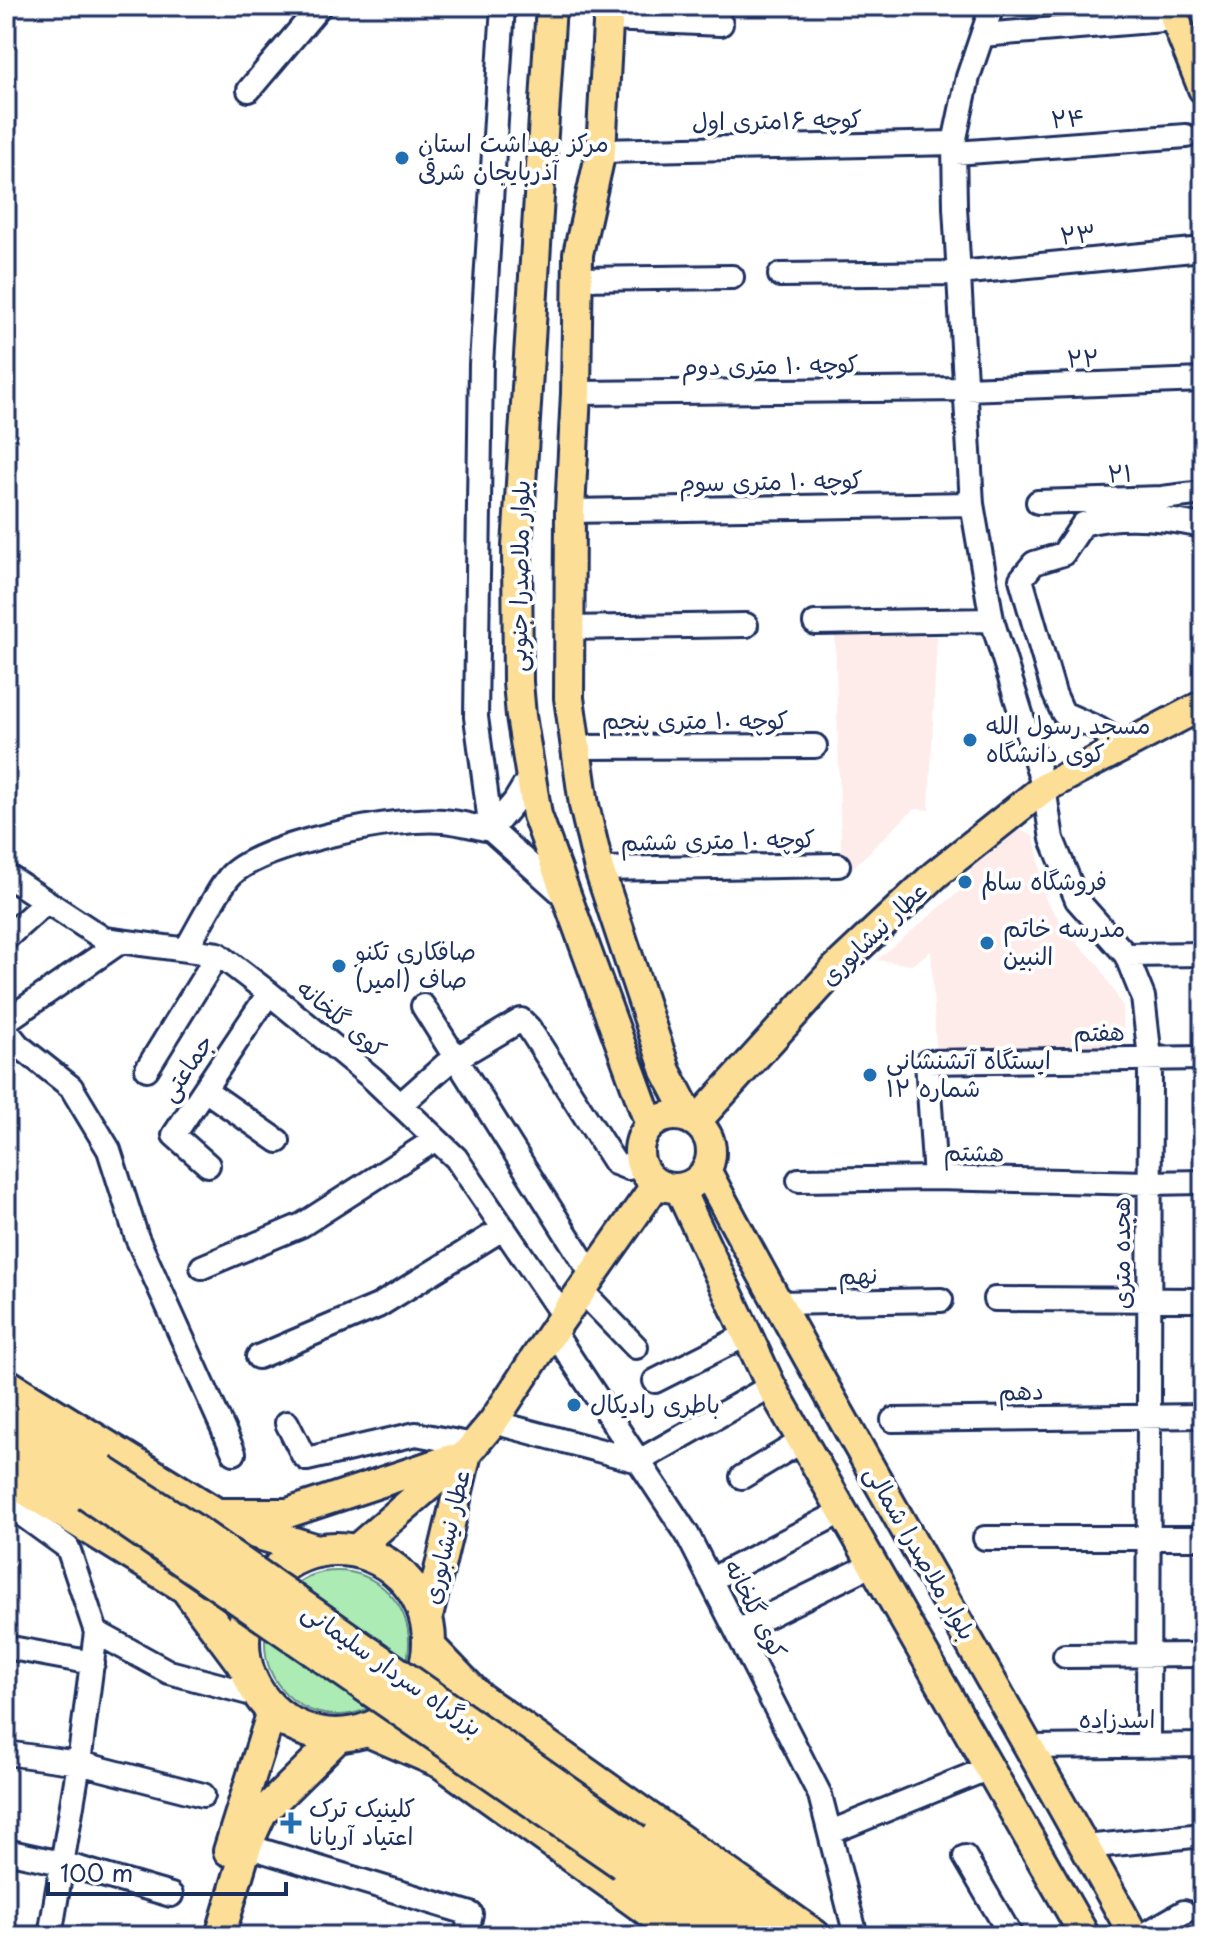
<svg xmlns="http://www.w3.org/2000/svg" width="1209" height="1942" viewBox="0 0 1209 1942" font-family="'Playpen Sans','Playpen Sans Arabic',sans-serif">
	<rect width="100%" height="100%" fill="#fff"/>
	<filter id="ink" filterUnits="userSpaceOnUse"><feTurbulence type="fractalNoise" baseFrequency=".0125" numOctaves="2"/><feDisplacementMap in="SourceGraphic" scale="16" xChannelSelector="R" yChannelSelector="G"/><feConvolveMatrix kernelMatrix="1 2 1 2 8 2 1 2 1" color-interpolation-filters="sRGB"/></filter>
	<g filter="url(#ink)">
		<path fill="#feeceb" d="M835,636h102l-8,174 -15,-1 -72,69z
			M1019,829l15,8 12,63 24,36 28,28 25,43 1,42h-188l-5,-98 -19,14 -35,-5 91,-76 4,-21 30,-25z"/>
		<path fill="#acebb3" stroke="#648d88" stroke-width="2" d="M265 1643a72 72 0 1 1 144 0a72 72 0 1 1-144 0Z"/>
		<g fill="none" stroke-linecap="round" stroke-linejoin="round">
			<defs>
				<path id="minor" d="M992,6l-24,71 -14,66 1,64 17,297 20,116 52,168 8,51 25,61 49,55 17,42 7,61 -2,688
					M609,19l112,5
					M982,35l193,-16
					M249,90l71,-84
					M601,151l353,-8
					M955,153l231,-17
					M780,275l179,-2 244,-24
					M577,279l155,-2
					M576,393l389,-4 238,-9
					M1038,502l124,-4 41,-5
					M570,511l402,-7
					M815,623l177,-3
					M568,628l178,-3
					M1126,745l-29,-17 -34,-15 -9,-20 -33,-114 13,-16 29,-9 20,-30c38,-11 81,-6 120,2
					M575,747l240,-1
					M530,776l-15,25 -24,29 77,69
					M599,869l239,-4
					M6,875l98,64 114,15 51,39 103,85 84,80 107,158
					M6,938l40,-36
					M186,949c11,-18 32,-61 45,-74 31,-31 167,-59 212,-54 16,1 32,6 48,9l-15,-113 5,-353 22,-358
					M1126,955l77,-1
					M423,1006l169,269
					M6,1021l114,-79
					M6,1030l12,15 53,42 38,63 28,88 97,215
					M147,1069l71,-115
					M205,1090l73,51
					M400,1105l45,-40 76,-45 8,8 86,135 13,5 14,-3
					M208,1165l-34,-30 95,-142
					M935,1178l-8,-116 276,-4
					M799,1180l136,-2 213,5 55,-1
					M202,1267l100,-42 134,-86
					M581,1290l55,57
					M995,1299l208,1
					M777,1303l164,-3
					M553,1331l134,203 133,261 36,141
					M258,1357l120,-51 126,-78
					M655,1381l91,-46
					M893,1420l310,-4
					M493,1422l146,39 132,-75
					M287,1423l16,32 4,4 109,-25 58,11
					M742,1477l60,-36
					M6,1503l62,45 28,84 73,40 91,24
					M985,1538h218
					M710,1580l133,-69
					M737,1631l136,-67
					M6,1647l87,16
					M1065,1656l138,-1
					M1031,1747l172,-2
					M6,1753l73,10 124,32
					M831,1832l158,-64
					M247,1846l224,68 -5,22
					M1085,1847l118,-12
					M6,1851l55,12 110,32
					M965,1857l46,79
					M50,1936l29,-173 17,-131
					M1142,1936l42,-24"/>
				<path id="major" d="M551,6l-34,541 1,135 3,34 16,99 113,310
					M609,6l-8,145 -23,103 -2,139 -6,118 -1,187 15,107 15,64 67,202 25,48
					M1174,6l1,13 28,70
					M639 1152a36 36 0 1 1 72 0a36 36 0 1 1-72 0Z
					M696,1122l140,-154 100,-94 108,-86 159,-83
					M706,1170c137,258 288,509 428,766
					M679,1188l92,198 314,550
					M215,1513h73l163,-54
					M354,1551l113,-98 26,-31 60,-91 104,-148
					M427,1621l40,-168
					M228,1851l44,-140
					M220,1936l27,-90 15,-33 79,-78"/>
				<path id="highway" d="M6,1385l227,140 84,26
					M6,1415l96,57
					M6,1446l82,48
					M6,1476l180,111 59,79
					M243 1642a93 93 0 1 1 186 0a93 93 0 1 1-186 0Z
					M429,1647l49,51 336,238
					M368,1730l74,32 243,174
					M636,1841l134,95
					M623,1863l102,73"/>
			</defs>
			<use href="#minor" stroke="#1b2f5e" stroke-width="28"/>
			<use href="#major" stroke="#1b2f5e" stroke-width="34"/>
			<use href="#highway" stroke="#1b2f5e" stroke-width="38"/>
			<use href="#minor" stroke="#fff" stroke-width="22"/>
			<use href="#major" stroke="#fcde96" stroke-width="28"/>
			<use href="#highway" stroke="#fcde96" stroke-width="32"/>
			<defs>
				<path id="highway-bridge" d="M102,1472l95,61 439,308
					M88,1494l535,369"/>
			</defs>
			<use href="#highway-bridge" stroke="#1b2f5e" stroke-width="38" stroke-linecap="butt"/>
			<use href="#highway-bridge" stroke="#fcde96" stroke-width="32"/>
		</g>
	</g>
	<g fill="#1f6fb2" stroke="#fff" stroke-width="3">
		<circle cx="402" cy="158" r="8"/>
		<circle cx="970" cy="740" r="8"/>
		<circle cx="965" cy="882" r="8"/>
		<circle cx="987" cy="943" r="8"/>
		<circle cx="339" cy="966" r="8"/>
		<circle cx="870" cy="1075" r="8"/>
		<circle cx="574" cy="1405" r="8"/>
		<path d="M287 1811h8v8h8v8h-8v8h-8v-8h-8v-8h8z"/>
	</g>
	<g text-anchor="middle" stroke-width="8" stroke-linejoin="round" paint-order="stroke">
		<g font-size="24" fill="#1b2f5e" stroke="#fff">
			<text transform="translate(1068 119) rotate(-4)" y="8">۲۴</text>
			<text transform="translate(777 121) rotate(-1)" y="8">کوچه ۱۶متری اول</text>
			<text transform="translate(1078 235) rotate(-6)" y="8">۲۳</text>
			<text transform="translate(1083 359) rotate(-2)" y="8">۲۲</text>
			<text transform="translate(770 366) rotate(-1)" y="8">کوچه ۱۰ متری دوم</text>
			<text transform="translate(1120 474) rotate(-2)" y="8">۲۱</text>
			<text transform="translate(771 482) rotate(-1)" y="8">کوچه ۱۰ متری سوم</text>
			<text transform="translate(520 576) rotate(-89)" y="8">بلوار ملاصدرا جنوبی</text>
			<text x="695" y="729">کوچه ۱۰ متری پنجم</text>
			<text transform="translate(718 841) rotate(-1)" y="8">کوچه ۱۰ متری ششم</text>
			<text transform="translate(874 934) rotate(-44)" y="8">عطار نیشابوری</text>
			<text transform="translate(341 1019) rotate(40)" y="8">کوی گلخانه</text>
			<text transform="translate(1099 1033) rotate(-1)" y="8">هفتم</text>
			<text transform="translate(187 1068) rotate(-56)" y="8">جماعتی</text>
			<text transform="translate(974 1153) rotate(1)" y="8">هشتم</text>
			<text transform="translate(1122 1253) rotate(-90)" y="8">هجده متری</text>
			<text transform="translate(858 1276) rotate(-1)" y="8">نهم</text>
			<text transform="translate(1021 1392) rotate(-1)" y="8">دهم</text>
			<text transform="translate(447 1537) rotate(-77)" y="8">عطار نیشابوری</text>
			<text transform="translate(920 1553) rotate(60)" y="8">بلوار ملاصدرا شمالی</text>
			<text transform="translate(755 1609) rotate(63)" y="8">کوی گلخانه</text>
			<text transform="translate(392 1670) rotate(35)" y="8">بزرگراه سردار سلیمانی</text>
			<text x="1117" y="1728">اسدزاده</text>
		</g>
		<g font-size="24" fill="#1b2f5e" stroke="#fff" text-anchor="start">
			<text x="418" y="152">مرکز بهداشت استان<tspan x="418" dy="28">آذربایجان شرقی</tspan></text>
			<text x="986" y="734">مسجد رسول الله<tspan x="986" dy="28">کوی دانشگاه</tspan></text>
			<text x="981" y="890">فروشگاه سالم</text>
			<text x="1003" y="937">مدرسه خاتم<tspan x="1003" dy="28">النبین</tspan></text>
			<text x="355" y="960">صافکاری تکنو<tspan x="355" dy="28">صاف (امیر)</tspan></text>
			<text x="886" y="1069">ایستگاه آتشنشانی<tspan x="886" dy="28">شماره ۱۲</tspan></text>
			<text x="590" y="1413">باطری رادیکال</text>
			<text x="309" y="1817">کلینیک ترک<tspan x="309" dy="28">اعتیاد آریانا</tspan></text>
		</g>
	</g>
	<rect width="1209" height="1942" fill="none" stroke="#fff" stroke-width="32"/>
	<rect x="16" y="16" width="1177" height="1910" fill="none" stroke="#1b2f5e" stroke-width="3" filter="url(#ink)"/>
	<path d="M48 1882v12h238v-12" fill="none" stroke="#1b2f5e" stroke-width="4"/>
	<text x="60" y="1882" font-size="24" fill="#1b2f5e" stroke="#ffffff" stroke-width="6" paint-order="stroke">100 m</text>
</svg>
